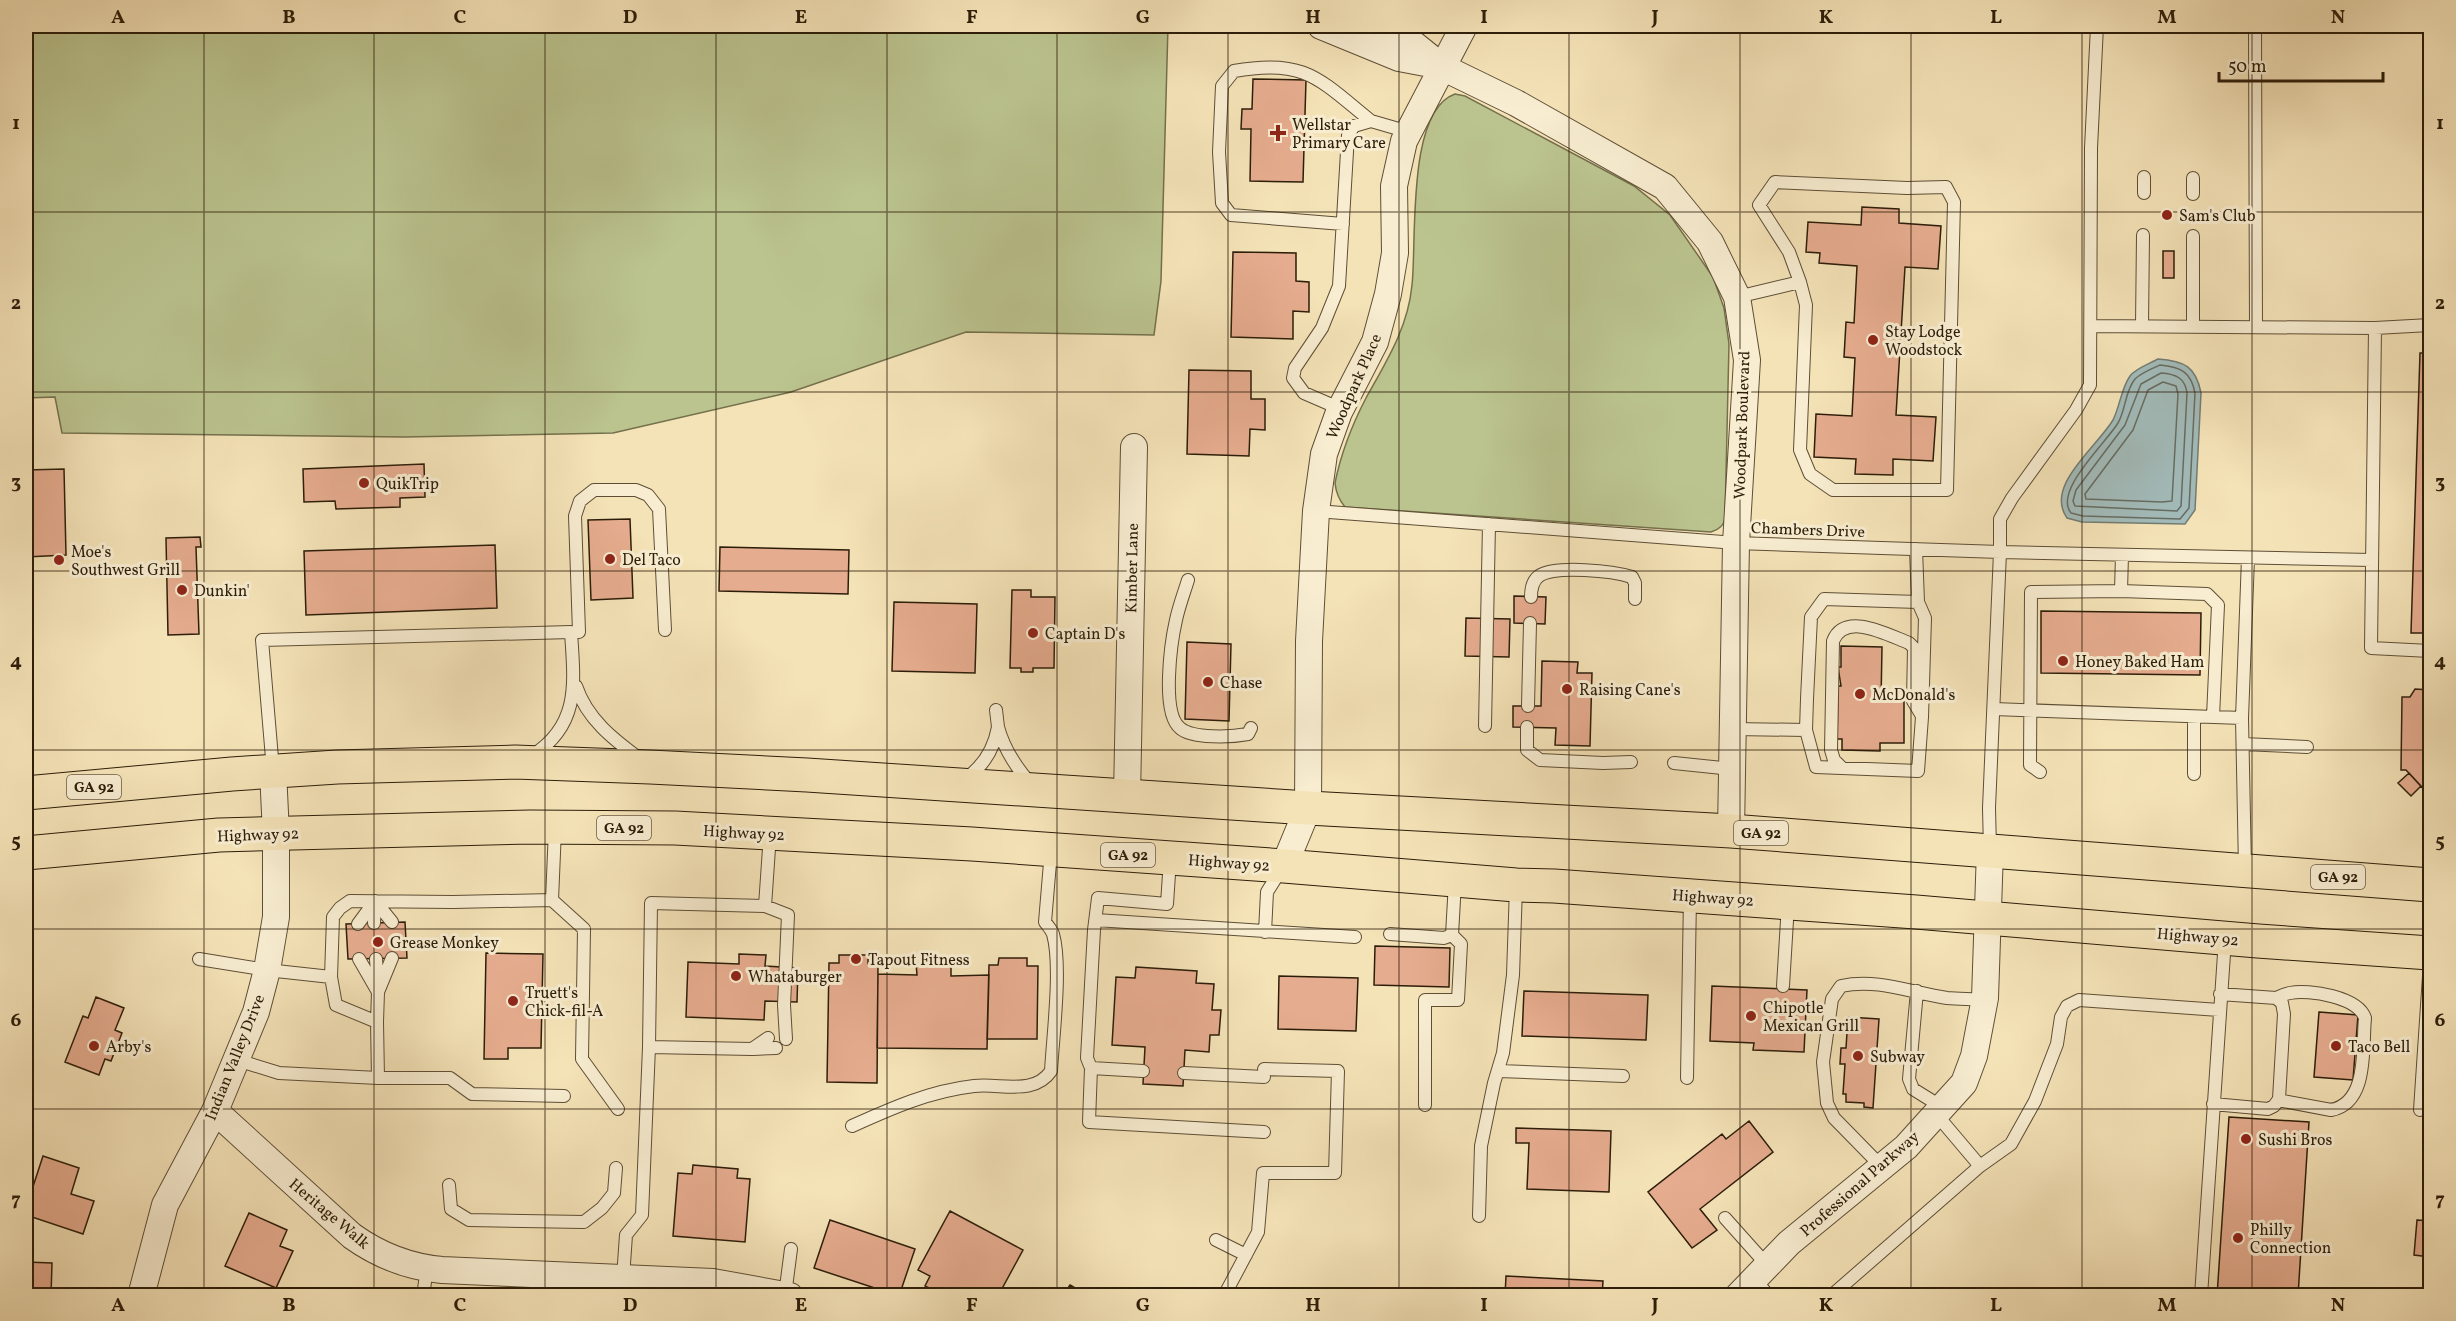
<svg xmlns="http://www.w3.org/2000/svg" width="2456" height="1321" viewBox="0 0 2456 1321" font-family="Vollkorn,serif">
	<rect width="100%" height="100%" fill="#f5e3b8"/>
	<filter id="stains"><feTurbulence type="fractalNoise" baseFrequency=".00333" numOctaves="4"/><feColorMatrix values="0 0 0 0 .2 0 0 0 0 .09 0 0 0 0 .02 0 0 0 .5 -.17"/></filter>
	<radialGradient id="worn" r=".72"><stop offset=".6" stop-color="#630" stop-opacity="0"/><stop offset="1" stop-color="#630" stop-opacity=".3"/></radialGradient>
	<path fill="#bbc48f" stroke="#74704c" stroke-width="1.5" d="M26,26h1142l-7,255 -7,54 -188,-3 -175,60 -178,41 -209,4 -342,-4 -7,-36 -29,1z
		M1455,94l10,2 169,90 36,29 43,62 11,31 5,36 -4,174c-1,8 -7,12 -14,14l-366,-25c-6,-7 -9,-14 -10,-24 6,-30 17,-58 31,-85 20,-36 42,-70 46,-113 5,-43 -6,-174 43,-191z"/>
	<path fill="#a2bbba" stroke="#737c73" stroke-width="1.5" d="M2158,359c26,2 38,7 43,34l-6,117 -10,14 -103,-2 -15,-4c-23,-32 30,-71 46,-98 7,-14 8,-31 17,-44 6,-8 19,-12 28,-17z"/>
	<g fill="none" stroke-linecap="round" stroke-linejoin="round">
		<path stroke="#676c62" stroke-width="1.5" d="M2160,365c21,2 31,7 35,28l-6,115 -9,11 -97,-3 -12,-3c-18,-22 35,-70 47,-90 8,-14 7,-32 17,-44 6,-6 18,-11 25,-14z
			M2161,373c15,1 24,5 26,20l-6,113 -4,5 -102,-5 -2,-5 3,-11 49,-65 16,-41z
			M2163,382l13,4 2,8 -6,107 -10,1 -76,-3 -1,-5 48,-64 15,-40z"/>
	</g>
	<path fill="#e6ac8f" stroke="#2c1d09" stroke-width="1.5" d="M1253,79l53,1 -3,102 -53,-1 1,-52h-10l1,-20h10z
		M1862,207l37,2v14l42,3 -3,43 -33,-2 -9,148 40,2 -3,44 -40,-2v16l-38,-1 1,-15 -42,-2 2,-43 36,2 3,-58 -11,-1 2,-35 8,1 3,-57 -38,-3 1,-10 -14,-1 2,-30 53,3z
		M2163,251h11v27h-11z
		M1233,252l63,1v28l13,1v30l-16,-1v28l-62,-2z
		M2420,353h10v280h-19z
		M1189,370l62,1v28h14v31l-15,-1 -1,27 -62,-2z
		M424,464l1,33 -25,1v9l-64,2 -1,-8 -31,1 -1,-33z
		M64,469l2,86 -40,2v-87z
		M630,519l3,79 -42,2 -3,-80z
		M200,537l1,10h-5l3,87 -31,1 -2,-97z
		M495,545l2,63 -191,7 -2,-64z
		M720,547l129,3 -1,44 -129,-3z
		M1012,590h19v7h24l-1,71h-21v4h-12v-4h-11z
		M1514,596l32,1 -1,27 -31,-1z
		M894,602l83,2 -2,69 -83,-2z
		M2041,611l160,2 -1,62 -159,-2z
		M1466,618l44,1 -1,38 -44,-1z
		M1187,642l44,2 -2,77 -44,-2z
		M1841,646l41,1 -1,54h23v42h-24v8l-38,-1v-11h-5l1,-53h3l-3,-19h3z
		M1542,661l36,1 -1,11h15l-2,73 -35,-1 1,-17 -43,-1v-21h28z
		M2415,689l15,1v108h-2v-4l-22,-24h-5l1,-73h8z
		M2409,773l12,13 -10,10 -13,-13z
		M405,922l2,36 -59,1 -2,-35z
		M1375,946l75,2 -1,39 -75,-2z
		M486,953l57,1 -2,94h-33v11h-24z
		M739,954l27,1 -1,11 33,2 -1,34 -32,-1 -1,19 -78,-3 2,-55 51,2z
		M839,955h29v9h10l-1,119 -50,-1 2,-119h10z
		M999,958h28v8h11l-1,73h-50l2,-74h9z
		M916,963h35v13l38,-1 -2,74 -110,-1 1,-74 39,1z
		M1136,967l61,4 -1,12 18,1 -2,26h9l-2,25h-9l-1,17 -24,-2 -2,36 -40,-2 2,-37 -33,-2 4,-68 19,1z
		M1279,976l79,2 -2,53 -78,-2z
		M1712,986l95,4 -3,62 -51,-2 1,-7 -44,-2z
		M1524,991l124,4 -2,45 -124,-4z
		M96,997l28,11 -9,22 7,3 -11,28 -6,-2 -6,16 -34,-13 18,-46 5,2z
		M2319,1012l39,3 -5,65 -39,-3z
		M1848,1017l31,2 -6,89 -9,-1v-4l-18,-1v-8h-3l2,-30h-5l1,-16h5z
		M2229,1117l80,5 -11,174h-81z
		M1749,1121l24,31 -73,57 17,21 -25,18 -44,-56 74,-58 4,5z
		M1516,1128l95,3 -2,61 -82,-3 2,-46h-13z
		M43,1156l36,12 -8,26 23,7 -11,33 -57,-19v-7z
		M693,1165l45,4 -1,9 13,1 -5,63 -72,-6 5,-63 14,1z
		M950,1211l73,39 -25,46h-65l2,-5 -10,-5 5,-10 -12,-6z
		M249,1213l38,17 -7,16 13,5 -17,37 -51,-22z
		M830,1220l85,29 -16,47 -85,-28z
		M2417,1220l13,1v36l-16,-2z
		M26,1262l26,1 -1,33h-25z
		M1506,1276l97,5 -1,15h-97z
		M1070,1285l19,11h-32l4,-8 5,3z"/>
	<g fill="none" stroke-linecap="round" stroke-linejoin="round">
		<defs>
			<path id="lane" d="M2097,26l-6,122 -1,237 -14,25 -64,88 -12,21v33l372,8
				M2255,26l1,301
				M2144,177v16
				M2193,178v16
				M1343,224l-112,-9 -9,-12 -3,-51 3,-66 12,-15c71,-13 85,8 137,50
				M1737,297l63,-15 6,23 -6,145 10,24 23,16h114l7,-288 -8,-15 -39,1 -132,-6 -16,23 30,47 11,30
				M2430,325l-55,3 -4,320 59,3
				M2091,326l284,2
				M2142,326l1,-91
				M2193,326v-90
				M1341,409l-37,-16 -11,-15 2,-10 27,-40 17,-42 9,-151 6,-9 17,-5 38,11
				M1316,511l420,32 264,9 -11,256 1,41
				M1916,549l2,53 7,16 -3,99 -4,54 -102,-4 -10,-37 1,-31 4,-82 13,-18 94,3
				M2122,555l-1,36 86,3 11,11 -5,112
				M1188,580c-4,13 -9,26 -12,40 -5,22 -15,93 4,108 12,11 52,9 68,6l3,-6
				M1531,597c0,-8 1,-16 8,-21 17,-11 74,-5 93,1l3,6v16
				M579,632l-4,-116 5,-15 14,-11h42l12,5 11,14 6,121
				M576,686c11,33 37,53 64,73
				M1528,706l2,-83
				M1994,709l248,9
				M996,710l2,17
				M2194,717v57
				M1485,726l4,-202
				M1527,727v23l13,10 63,3 28,-1
				M1733,729l73,1
				M2243,744l64,3
				M1674,763l58,6
				M1842,768l-8,-8 -3,-10 2,-109c12,-30 55,-6 76,2l5,5 -1,53 9,15
				M273,770l-11,-130 309,-8c3,49 10,92 -38,123
				M2040,772l-10,-7 1,-173 90,-1
				M965,779c19,-13 29,-30 33,-52 6,22 17,39 32,56
				M2245,868l-3,-150 6,-160
				M552,900l3,-71
				M375,901l17,21
				M765,906l5,-72
				M1096,920l259,17
				M374,923l1,-22
				M358,924l17,-23
				M1265,932l2,-40 15,-24
				M1390,934l54,4 8,-3 3,-53
				M199,959l68,11 64,7 2,-60 7,-9 10,-7 103,1 99,-2 32,29 -2,130 36,50
				M359,959l19,33
				M376,959l2,29
				M331,977l5,28 41,17 1,56
				M1783,986l5,-82
				M1917,991l-8,88 4,10 29,18
				M2276,998c4,-2 9,-4 14,-5 19,-4 68,4 75,25 -3,29 4,85 -34,92l-53,-10
				M377,1022l1,-30 14,-34
				M649,1047l103,2 16,-11
				M753,1049l23,-1
				M237,1060l42,13 99,5h72l22,16 92,2
				M1091,1068l-2,54 175,10
				M1143,1071l-52,-3 -4,-10 7,-128 4,-32 69,6 3,-45
				M1499,1071l124,5
				M1184,1073l80,4
				M1687,1078l3,-181
				M2213,1104l55,5 6,-3 5,-7 5,-85 -2,-11 -6,-5 -56,-4
				M1425,1105v-105h33l3,-56 -9,-9
				M2420,1110l10,-149
				M852,1126c40,-18 78,-35 122,-40 27,-3 60,10 77,-15 2,-36 11,-105 2,-137 -2,-5 -5,-8 -8,-12l6,-71
				M1980,1166l31,-22 24,-43 22,-57 4,-27 6,-11 12,-6 140,10
				M1882,1167l-48,-49 -7,-15 -4,-41 9,-63 9,-13c37,-8 71,7 106,12 13,1 25,1 38,2
				M449,1185l2,24 18,11 115,2 18,-14 12,-15 2,-25
				M1479,1216l2,-70 13,-63 9,-30 10,-78 3,-88
				M1725,1218l42,47
				M1216,1240l30,15
				M623,1278l3,-43 16,-20 7,-168 2,-144 114,3 23,9 -4,90 2,34
				M1754,1279l15,17
				M785,1295l6,-46
				M423,1296l4,-28
				M1224,1296l34,-64 5,-59h72l3,-102 -74,-2
				M1831,1296l149,-130 -44,-52
				M2201,1296l24,-357"/>
			<path id="street" d="M1321,26l78,32 37,7
				M1377,26l29,12 36,29 74,36 149,84 45,55 27,55 10,63 -11,183 -5,288
				M1127,796l7,-349
				M1284,866l24,-58 1,-167 7,-130 8,-57 15,-42 36,-70 13,-48 7,-41 -1,-67 10,-45 60,-115
				M215,1111l137,125c28,20 56,31 90,34l271,12 77,14
				M141,1296l24,-91 50,-94 41,-99 11,-42 9,-53v-83l-3,-63
				M1738,1296l51,-53 117,-96 58,-64 10,-27 11,-58 5,-148"/>
			<path id="primary" d="M26,793l206,-19 105,-7 178,-5 135,5 157,8 501,33 423,23 699,54
				M26,853l193,-18 311,-8 145,1 297,16 312,22 232,19 38,1 362,26 342,29 172,12"/>
		</defs>
		<use href="#lane" stroke="#5e4e35" stroke-width="14"/>
		<use href="#street" stroke="#5e4e35" stroke-width="28"/>
		<use href="#primary" stroke="#2c1d09" stroke-width="35"/>
		<use href="#lane" stroke="#f8edd1" stroke-width="12"/>
		<use href="#street" stroke="#f8edd1" stroke-width="26"/>
		<use href="#primary" stroke="#f5e3b8" stroke-width="33"/>
	</g>
	<path fill="none" stroke="#2c1d09" stroke-width="1.5" stroke-opacity="0.55" d="M204,26v1270M374,26v1270M545,26v1270M716,26v1270M887,26v1270M1057,26v1270M1228,26v1270M1399,26v1270M1569,26v1270M1740,26v1270M1911,26v1270M2082,26v1270M2252,26v1270M26,212h2404M26,392h2404M26,571h2404M26,750h2404M26,929h2404M26,1109h2404"/>
	<g fill="#8f2418" stroke="#f8edd1" stroke-width="2">
		<path d="M1275 124h6v6h6v6h-6v6h-6v-6h-6v-6h6z"/>
		<circle cx="2167" cy="215" r="6"/>
		<circle cx="1873" cy="340" r="6"/>
		<circle cx="364" cy="483" r="6"/>
		<circle cx="610" cy="559" r="6"/>
		<circle cx="59" cy="560" r="6"/>
		<circle cx="182" cy="590" r="6"/>
		<circle cx="1033" cy="633" r="6"/>
		<circle cx="2063" cy="661" r="6"/>
		<circle cx="1208" cy="682" r="6"/>
		<circle cx="1567" cy="689" r="6"/>
		<circle cx="1860" cy="694" r="6"/>
		<circle cx="378" cy="942" r="6"/>
		<circle cx="856" cy="959" r="6"/>
		<circle cx="736" cy="976" r="6"/>
		<circle cx="513" cy="1001" r="6"/>
		<circle cx="1751" cy="1016" r="6"/>
		<circle cx="94" cy="1046" r="6"/>
		<circle cx="2336" cy="1046" r="6"/>
		<circle cx="1858" cy="1056" r="6"/>
		<circle cx="2246" cy="1139" r="6"/>
		<circle cx="2238" cy="1238" r="6"/>
	</g>
	<g text-anchor="middle" stroke-width="6" stroke-linejoin="round" paint-order="stroke">
		<g fill="#f8edd1" stroke="#695b45" stroke-width="1.5">
			<rect x="67" y="775" width="54" height="24" rx="4.5"/>
			<rect x="597" y="816" width="54" height="24" rx="4.5"/>
			<rect x="1734" y="821" width="54" height="24" rx="4.5"/>
			<rect x="1101" y="843" width="54" height="24" rx="4.5"/>
			<rect x="2311" y="865" width="54" height="24" rx="4.5"/>
		</g>
		<g font-size="15" font-weight="bold" fill="#2c1d09">
			<text x="94" y="792">GA 92</text>
			<text x="624" y="833">GA 92</text>
			<text x="1761" y="838">GA 92</text>
			<text x="1128" y="860">GA 92</text>
			<text x="2338" y="882">GA 92</text>
		</g>
		<g font-size="16" fill="#2c1d09" stroke="#f8edd1" text-anchor="start">
			<text x="1292" y="130">Wellstar<tspan x="1292" dy="18">Primary Care</tspan></text>
			<text x="2179" y="221">Sam's Club</text>
			<text x="1885" y="337">Stay Lodge<tspan x="1885" dy="18">Woodstock</tspan></text>
			<text x="376" y="489">QuikTrip</text>
			<text x="71" y="557">Moe's<tspan x="71" dy="18">Southwest Grill</tspan></text>
			<text x="622" y="565">Del Taco</text>
			<text x="194" y="596">Dunkin'</text>
			<text x="1045" y="639">Captain D's</text>
			<text x="2075" y="667">Honey Baked Ham</text>
			<text x="1220" y="688">Chase</text>
			<text x="1579" y="695">Raising Cane's</text>
			<text x="1872" y="700">McDonald's</text>
			<text x="390" y="948">Grease Monkey</text>
			<text x="868" y="965">Tapout Fitness</text>
			<text x="748" y="982">Whataburger</text>
			<text x="525" y="998">Truett's<tspan x="525" dy="18">Chick-fil-A</tspan></text>
			<text x="1763" y="1013">Chipotle<tspan x="1763" dy="18">Mexican Grill</tspan></text>
			<text x="106" y="1052">Arby's</text>
			<text x="2348" y="1052">Taco Bell</text>
			<text x="1870" y="1062">Subway</text>
			<text x="2258" y="1145">Sushi Bros</text>
			<text x="2250" y="1235">Philly<tspan x="2250" dy="18">Connection</tspan></text>
		</g>
		<g font-size="16" fill="#2c1d09" stroke="#f8edd1">
			<text transform="translate(1353 386) rotate(-66)" y="6">Woodpark Place</text>
			<text transform="translate(1741 425) rotate(-88)" y="6">Woodpark Boulevard</text>
			<text transform="translate(1808 529) rotate(2)" y="6">Chambers Drive</text>
			<text transform="translate(1131 568) rotate(-89)" y="6">Kimber Lane</text>
			<text transform="translate(744 832) rotate(3)" y="6">Highway 92</text>
			<text transform="translate(258 834) rotate(-2)" y="6">Highway 92</text>
			<text transform="translate(1229 862) rotate(4)" y="6">Highway 92</text>
			<text transform="translate(1713 897) rotate(4)" y="6">Highway 92</text>
			<text transform="translate(2198 936) rotate(5)" y="6">Highway 92</text>
			<text transform="translate(234 1057) rotate(-68)" y="6">Indian Valley Drive</text>
			<text transform="translate(1859 1183) rotate(-41)" y="6">Professional Parkway</text>
			<text transform="translate(330 1213) rotate(40)" y="6">Heritage Walk</text>
		</g>
	</g>
	<rect width="2456" height="1321" fill="none" stroke="#f5e3b8" stroke-width="66"/>
	<path d="M2219 72v9h164v-9" fill="none" stroke="#2c1d09" stroke-width="3"/>
	<text x="2228" y="72" font-size="18" fill="#2c1d09" stroke="#f8edd1" stroke-width="4.5" paint-order="stroke">50 m</text>
	<rect x="33" y="33" width="2390" height="1255" fill="none" stroke="#2c1d09" stroke-width="2"/>
	<g font-size="20" text-anchor="middle" font-weight="bold" fill="#2c1d09">
		<text x="118" y="23">A</text>
		<text x="289" y="23">B</text>
		<text x="460" y="23">C</text>
		<text x="630" y="23">D</text>
		<text x="801" y="23">E</text>
		<text x="972" y="23">F</text>
		<text x="1143" y="23">G</text>
		<text x="1313" y="23">H</text>
		<text x="1484" y="23">I</text>
		<text x="1655" y="23">J</text>
		<text x="1826" y="23">K</text>
		<text x="1996" y="23">L</text>
		<text x="2167" y="23">M</text>
		<text x="2338" y="23">N</text>
		<text x="16" y="129">1</text>
		<text x="2440" y="129">1</text>
		<text x="16" y="309">2</text>
		<text x="2440" y="309">2</text>
		<text x="16" y="488">3</text>
		<text x="2440" y="488">3</text>
		<text x="16" y="667">4</text>
		<text x="2440" y="667">4</text>
		<text x="16" y="847">5</text>
		<text x="2440" y="847">5</text>
		<text x="16" y="1026">6</text>
		<text x="2440" y="1026">6</text>
		<text x="16" y="1205">7</text>
		<text x="2440" y="1205">7</text>
		<text x="118" y="1311">A</text>
		<text x="289" y="1311">B</text>
		<text x="460" y="1311">C</text>
		<text x="630" y="1311">D</text>
		<text x="801" y="1311">E</text>
		<text x="972" y="1311">F</text>
		<text x="1143" y="1311">G</text>
		<text x="1313" y="1311">H</text>
		<text x="1484" y="1311">I</text>
		<text x="1655" y="1311">J</text>
		<text x="1826" y="1311">K</text>
		<text x="1996" y="1311">L</text>
		<text x="2167" y="1311">M</text>
		<text x="2338" y="1311">N</text>
	</g>
	<rect width="100%" height="100%" filter="url(#stains)"/>
	<rect width="100%" height="100%" fill="url(#worn)"/>
</svg>
